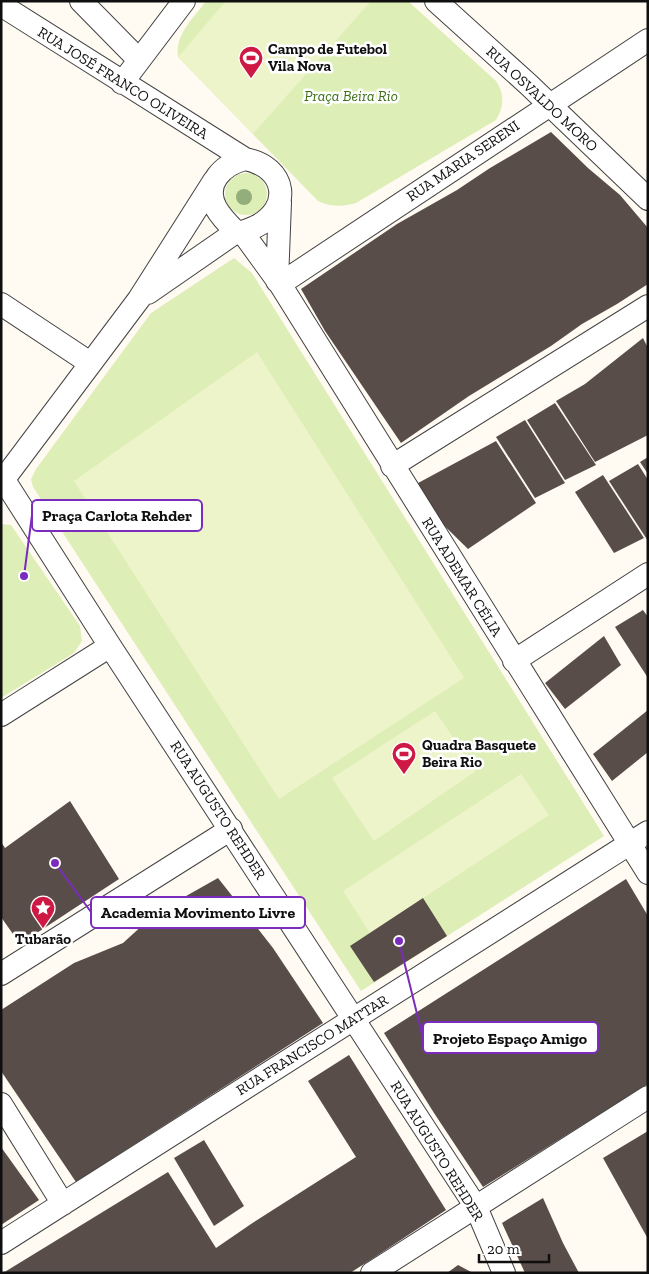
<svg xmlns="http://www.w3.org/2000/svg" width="649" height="1274" viewBox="0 0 649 1274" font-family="'Zilla Slab',serif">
	<rect width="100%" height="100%" fill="#fffaf2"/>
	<path fill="#deeeb7" d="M206,1h202l88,80c9,13 8,26 0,39l-140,83c-15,4 -24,4 -38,-2l-140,-144c-3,-23 15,-38 28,-56z
		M225 194a21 21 0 1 1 42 0a21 21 0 1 1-42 0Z
		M234,258l18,15 352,563 -243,155 -328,-504 -2,-8 5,-10 115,-156z
		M1,524l10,1 69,101 2,15 -8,12 -73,45z"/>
	<path fill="#eef4c9" d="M226,1h145l-118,133 -75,-77z
		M257,352l207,326 -185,121 -205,-318z
		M435,711l41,60 -102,70 -42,-63z
		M521,774l28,41 -179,118 -27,-42z"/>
	<path fill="#594d4a" d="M551,132l37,36 32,27 28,33v56l-31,20 -35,20 -31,22 -82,50 -68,47 -76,-112 -24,-42 96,-65 60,-34 33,-22z
		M643,338l5,10v87l-53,27 -39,-61 29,-17z
		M555,403l41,62 -31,15 -38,-60z
		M525,420l40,63 -30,15 -39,-61z
		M496,441l40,62 -68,46 -61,-60z
		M648,457v17l-8,-12z
		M638,464l10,16v61l-39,-60z
		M603,475l41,63 -30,15 -39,-61z
		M643,610l5,7v61l-33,-51z
		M604,636l17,29 -56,44 -20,-26z
		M648,710v42l-36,29 -19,-27z
		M70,801l49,78 -99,65 -19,-27v-75l4,6z
		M218,878l55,70 50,75 -247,159 -75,-111v-61l73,-47 49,-20 33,-30z
		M626,879l22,37v168l-165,103 -49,-74 -50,-80z
		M423,898l24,38 -73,46 -24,-36z
		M349,1055l97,155 -71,47 -25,16h-347l165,-101 48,76 35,-24 105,-67 -48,-76z
		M648,1131v108l-45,-81z
		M204,1140l40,66 -30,20 -40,-68z
		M1,1147l38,53 -38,25z
		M543,1198l20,45 16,30h-54l-23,-50z
		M458,1265l15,8h-26z"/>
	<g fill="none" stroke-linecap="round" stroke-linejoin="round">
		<defs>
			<path id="minor" d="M81,1l58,59
				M436,1l93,84 119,114
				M1,5l244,154
				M122,83l62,-82
				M245,159c42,8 48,50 10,68 -7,3 -11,6 -19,5 -7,-7 -15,-15 -20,-24 -13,-24 6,-43 29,-49z
				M243,233l37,51 368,589
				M277,281l3,-79
				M280,284l368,-244
				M148,293l88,-61
				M1,304l89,59
				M392,466l256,-160
				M4,480l106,166 366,561 28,66
				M1,483l138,-184 75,-118
				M514,661l134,-87
				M1,715l109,-69
				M1,974l230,-145
				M1,1104l62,100
				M1,1243l647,-411
				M372,1273l276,-176"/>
		</defs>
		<use href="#minor" stroke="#424242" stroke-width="24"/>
		<use href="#minor" stroke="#fff" stroke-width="22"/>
	</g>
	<circle fill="#93ae7a" cx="244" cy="197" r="8"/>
	<defs>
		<symbol id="stadium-pin" viewBox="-11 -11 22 30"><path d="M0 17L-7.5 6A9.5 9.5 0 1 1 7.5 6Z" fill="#ce1944" stroke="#fff"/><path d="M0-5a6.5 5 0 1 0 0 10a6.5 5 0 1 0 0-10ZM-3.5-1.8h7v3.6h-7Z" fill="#fff"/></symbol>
		<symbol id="sight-pin" viewBox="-11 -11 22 30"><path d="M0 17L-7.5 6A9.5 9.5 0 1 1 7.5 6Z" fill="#ce1944" stroke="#fff"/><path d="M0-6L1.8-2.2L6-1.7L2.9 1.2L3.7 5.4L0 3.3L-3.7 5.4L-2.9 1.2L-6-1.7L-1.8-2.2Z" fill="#fff"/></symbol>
	</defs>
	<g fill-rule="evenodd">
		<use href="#stadium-pin" x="237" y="44" width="28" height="38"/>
		<use href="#stadium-pin" x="390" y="740" width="28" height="38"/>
		<use href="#sight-pin" x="29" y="894" width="28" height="38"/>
	</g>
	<g text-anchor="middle" stroke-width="5" stroke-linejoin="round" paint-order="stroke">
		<g font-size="15" font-weight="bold" fill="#0f0f0f" stroke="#fff" text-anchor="start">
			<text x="268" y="54">Campo de Futebol<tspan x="268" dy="17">Vila Nova</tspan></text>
			<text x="422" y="750">Quadra Basquete<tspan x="422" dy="17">Beira Rio</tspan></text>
			<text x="43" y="944" text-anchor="middle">Tubarão</text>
		</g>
		<g font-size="15" fill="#0f0f0f" stroke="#fff">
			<text transform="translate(123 83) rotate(32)" y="5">RUA JOSÉ FRANCO OLIVEIRA</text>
			<text transform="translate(542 99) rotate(43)" y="5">RUA OSVALDO MORO</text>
			<text transform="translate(463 161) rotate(-34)" y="5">RUA MARIA SERENI</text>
			<text transform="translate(462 577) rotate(58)" y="5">RUA ADEMAR CÉLIA</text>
			<text transform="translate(218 810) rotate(57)" y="5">RUA AUGUSTO REHDER</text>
			<text transform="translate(312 1045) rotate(-32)" y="5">RUA FRANCISCO MATTAR</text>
			<text transform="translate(437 1151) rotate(58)" y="5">RUA AUGUSTO REHDER</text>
		</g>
		<g font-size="15" font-style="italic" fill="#3b6f18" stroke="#fff">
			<text x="351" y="101">Praça Beira Rio</text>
		</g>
	</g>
	<path fill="none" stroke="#7b2cbf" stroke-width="2" d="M24 576L32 515M55 863L91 912M399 941L423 1038"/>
	<g fill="#7b2cbf" stroke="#fff" stroke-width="2">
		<circle cx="24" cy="576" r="5"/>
		<circle cx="55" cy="863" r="5"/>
		<circle cx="399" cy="941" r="5"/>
	</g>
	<g fill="#fff" stroke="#7b2cbf" stroke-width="2">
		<rect x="32" y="500" width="170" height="31" rx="5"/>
		<rect x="91" y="897" width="214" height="31" rx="5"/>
		<rect x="423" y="1022" width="175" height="31" rx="5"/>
	</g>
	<g font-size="16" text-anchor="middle" font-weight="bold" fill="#0f0f0f">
		<text x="117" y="521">Praça Carlota Rehder</text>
		<text x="198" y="918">Academia Movimento Livre</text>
		<text x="510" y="1044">Projeto Espaço Amigo</text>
	</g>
	<rect width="649" height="1274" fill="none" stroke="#0f0f0f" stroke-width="5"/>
	<path d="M479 1254v8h70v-8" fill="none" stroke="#0f0f0f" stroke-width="2.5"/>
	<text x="487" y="1254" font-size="15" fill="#0f0f0f" stroke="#ffffff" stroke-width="4" paint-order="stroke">20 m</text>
</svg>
